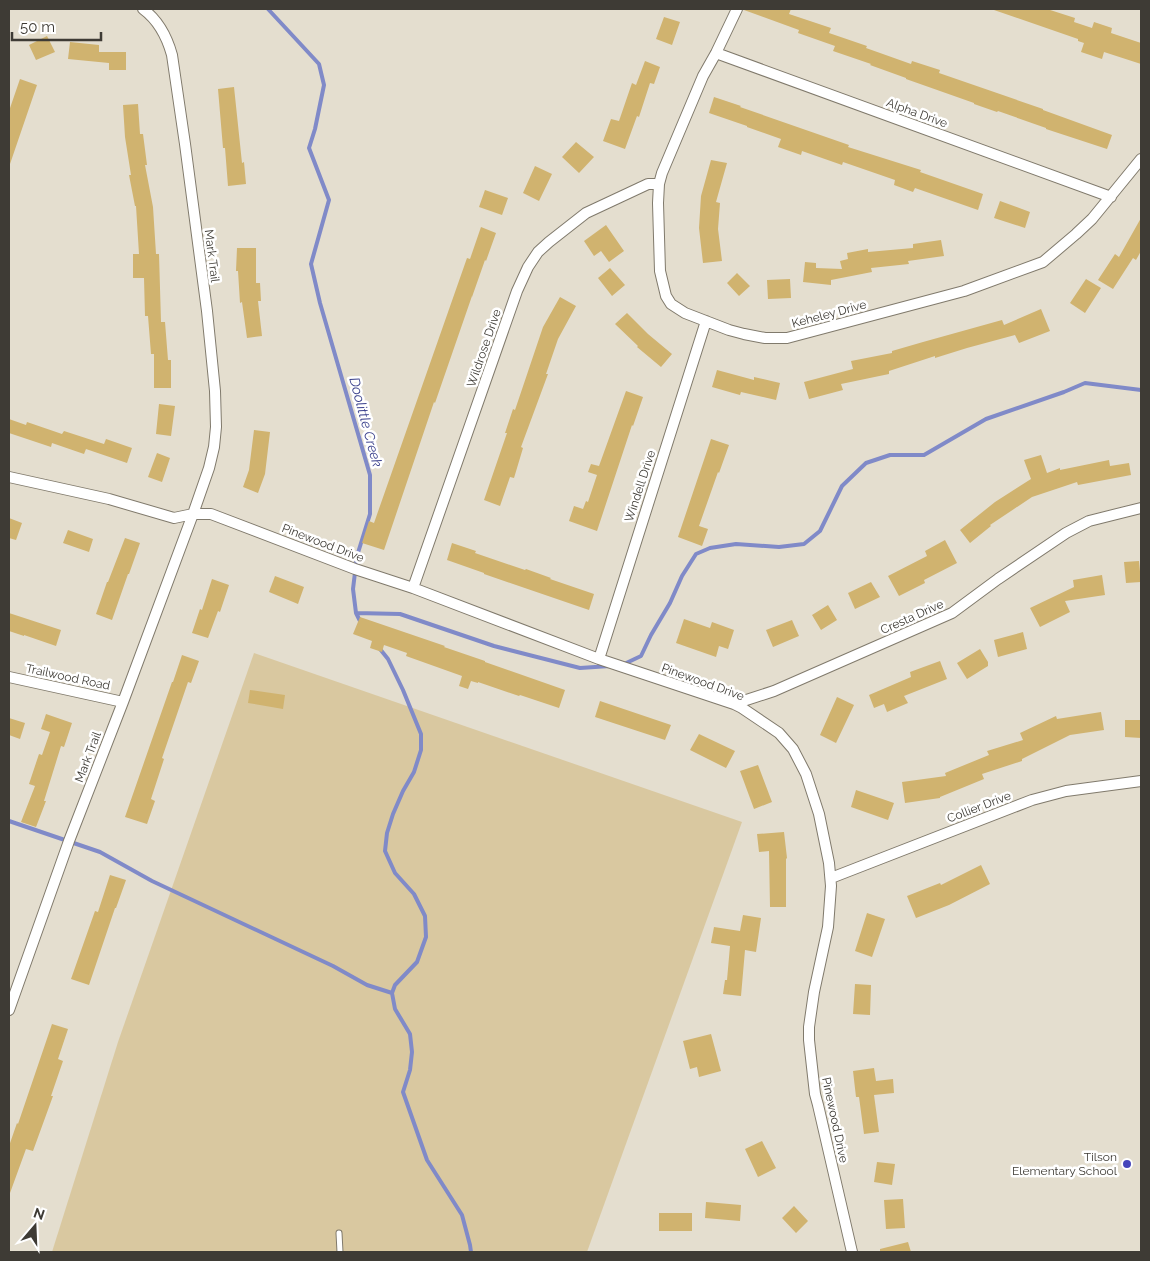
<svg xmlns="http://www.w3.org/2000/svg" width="1150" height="1261" viewBox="0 0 1150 1261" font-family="Raleway,sans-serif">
	<rect width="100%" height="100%" fill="#e4decf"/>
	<path fill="#d9c8a0" d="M254,653l488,169 -155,430h-535l66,-210z"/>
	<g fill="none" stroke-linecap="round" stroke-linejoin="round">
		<path stroke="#808ac8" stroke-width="4" d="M268,9l51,55 5,21 -9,44 -6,19 20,52 -18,64 9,39 50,172v39l-13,42 -4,33 3,24 5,10
			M356,613l44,1 94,32 86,22 30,-2
			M380,649l8,10 15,31 18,44v16l-7,22 -11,19 -10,23 -6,19 -2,18 10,22 19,21 11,22 1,21 -9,25 -22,23 -3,8 3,16 15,25 2,18 -2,18 -7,22 24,68 35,55 8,30 1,7
			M622,665l19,-9 10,-21 19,-32 12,-27 14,-22 14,-6 26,-4 43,3 25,-3 16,-13 22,-45 24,-23 24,-8h34l62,-36 78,-27 21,-9 56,7
			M9,821l91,31 52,29 181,85 34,19 25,8"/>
	</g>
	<path fill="#d0b36f" d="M744,9h47l-2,5 42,14 -2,5 38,13 -1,2 45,16 1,-3 28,9 -1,3 104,36v1l69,25 -5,14 -61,-20v-1l-48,-17 -1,1 -23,-8v-1l-68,-24v-1l-36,-13 1,-1 -38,-13 2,-5 -37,-13 1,-3 -55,-20z
		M995,9h52l28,9 -1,4 18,6 2,-6 18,6 -1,5 30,10v21l-37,-12 -2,7 -21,-7 3,-9 -6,-2v-2l-84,-29z
		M664,17l16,5 -8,23 -16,-6z
		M47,36l8,16 -19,8 -7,-15z
		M70,42l29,3v7h27v18h-17v-7l-41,-4z
		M645,61l15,6 -6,17 -4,-1 -11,34 -2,-1 -12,33 -22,-8 8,-22 8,2 13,-38 4,2z
		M20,79l17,6 -27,79h-1v-53z
		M234,87l8,76 2,-1 2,22 -18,2 -3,-38h-2l-5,-59z
		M714,97l27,9 -1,1 109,38 -1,2 73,23 -1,2 63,22 -5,16 -63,-22 -2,4 -19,-7 1,-5 -52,-18 -1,3 -40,-14 -1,4 -23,-8 3,-8 -34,-12v-1l-38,-13z
		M138,104l2,30h3l4,31h-2l8,42 3,47h3l2,68h4l3,38h3v28h-17v-34h-3l-3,-38h-3l-1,-38h-11v-24h6l-3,-48h-1l-6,-31h2l-6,-38 -2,-32z
		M576,142l18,15 -15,16 -17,-16z
		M711,160l16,3 -11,39 4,1 -2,26 4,32 -19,2 -4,-35 2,-32z
		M535,166l17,8 -13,27 -16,-8z
		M485,190l23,8 -6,17 -23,-8z
		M1000,201l30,11 -5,16 -31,-10z
		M1141,218v33l-5,9 -3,-2 -20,31 -15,-9 17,-26 4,3z
		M606,225l18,26 -15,11 -8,-11 -7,5 -10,-15z
		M481,227l15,6 -10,28 -1,-1 -13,37v-1l-37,107 -1,-1 -50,148 -22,-7 7,-22 5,2 93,-265 3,1z
		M941,240l3,16 -36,5 1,3 -38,4 1,4 -41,8v5l-28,-3 2,-20 11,1v5l26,1 -2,-8 8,-2 -1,-6 21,-4v3l45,-4v-4z
		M237,248h19v35h4l1,18h-3l4,35 -15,2 -5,-36 -2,1 -2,-32h-2z
		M610,268l15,17 -13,11 -14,-18z
		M737,273l13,13 -11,10 -12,-13z
		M790,279l1,19 -23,1 -1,-19z
		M1086,279l15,9 -16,25 -15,-10z
		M560,297l16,9 -18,33 -12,35h2l-27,73 2,1 -9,30 -4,-1 -10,29 -16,-6 23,-67h-2l8,-24 2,1 28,-83z
		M1041,309l9,22 -31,12 -4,-8 -48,13 -32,10v-2l-46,15v3l-48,10 2,6 -34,9 -5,-17 49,-13 -2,-8 41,-8v-2l31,-9 79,-22 2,5z
		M627,313l21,21 24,20 -11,13 -24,-20 1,-1 -23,-22z
		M717,370l37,10v-3l26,6 -4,17 -35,-8 -1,3 -28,-8z
		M626,391l17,6 -10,29 -1,-1 -35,106 -28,-10 5,-15 9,3 3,-8 2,1 9,-27 -9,-3 3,-8 8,2z
		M159,404l16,2 -4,30 -15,-2z
		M9,419l17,6 1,-3 35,12 2,-3 40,13 2,-5 26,9 -5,15 -41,-14 -2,5 -32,-11 -1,4 -42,-14z
		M254,430l16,2 -5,42 -7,19 -15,-6 6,-17z
		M711,439l18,6 -10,28 -1,-1 -19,54 9,3 -6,17 -24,-9z
		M157,453l13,5 -8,24 -14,-5z
		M1041,455l6,18 13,-5v2l49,-10 1,6 19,-3 2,12 -53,10 -1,-3 -45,15 -42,28 1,1 -21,17 -10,-13 35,-28 36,-23 -7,-19z
		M9,518l13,5 -6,17 -7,-2z
		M68,530l25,9 -4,13 -26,-9z
		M125,538l15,5 -11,31h-1l-16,46 -16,-6 11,-32h1z
		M945,540l12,23 -33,17 1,3 -26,13 -11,-20 39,-20 -2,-5z
		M452,543l24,8 -1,2 50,17 1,-1 25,9 -1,1 44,15 -5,16 -105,-36v-1l-37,-13z
		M1139,561l2,21 -15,1 -2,-21z
		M1102,575l3,20 -40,6 5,11 -30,15 -10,-19 44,-21 -1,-7z
		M275,576l29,11 -6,17 -29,-12z
		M212,579l17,6 -9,27 -2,-1 -10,27 -16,-5 8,-24 2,1z
		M871,582l9,15 -25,12 -7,-16z
		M828,605l9,15 -16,10 -9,-15z
		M9,613l52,17 -5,16 -32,-11v1l-15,-5z
		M360,617l85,29 -1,1 41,14v1l80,28 -6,18 -39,-13 -1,1 -41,-14v1l-7,-2 -3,8 -9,-3 3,-10 -56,-20 1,-3 -23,-8 -2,7 -12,-4 2,-7 -19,-7z
		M684,619l26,9 2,-6 22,8 -6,19 -9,-3 -3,11 -40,-14z
		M792,620l7,16 -26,11 -7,-17z
		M1023,632l4,17 -29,8 -4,-17z
		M980,649l8,13v4l-21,13 -10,-16z
		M182,655l17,6 -8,22 -3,-1 -26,76 2,1 -13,40 4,2 -8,23 -22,-7 47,-135h1z
		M940,661l7,18 -43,17 4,7 -21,9 -3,-8 -10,4 -5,-13 42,-18 -1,-5z
		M250,690l35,5 -2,14 -35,-6z
		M837,697l17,8 -18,38 -16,-8z
		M600,701l71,24 -6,15 -70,-23z
		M1101,712l3,18 -34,5 -48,24v2l-40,13 2,5 -44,18v1l-35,5 -3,-21 44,-6 -1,-3 44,-18 -2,-4 36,-11 -3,-7 36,-17 1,3z
		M46,714l26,9 -8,24 -3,-1 -17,55h2l-10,26 -15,-5 14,-36 -6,-2 10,-30 3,1 8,-23 -9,-3z
		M9,718l16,5 -5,16 -11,-4z
		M1125,720h16v18l-16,-1z
		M699,734l36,17 -9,17 -36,-18z
		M758,765l14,37 -18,7 -14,-38z
		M856,790l38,13 -6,17 -37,-13z
		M784,832l3,26 -1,1v48h-16l-1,-56 -10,1 -2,-18z
		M981,865l9,19 -41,21 -33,13 -9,-22 33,-13 1,2z
		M110,875l16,5 -10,28h-1l-26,77 -18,-6 24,-68 3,1z
		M867,913l18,6 -13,38 -17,-6z
		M743,915l18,3 -5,34 -11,-2 -4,46 -18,-2 2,-14h2l3,-34 -19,-3 3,-16 26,4z
		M855,984l16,1 -1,30 -17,-1z
		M52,1024l16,5 -10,30 5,2 -12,35h2l-20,55 -7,-2 -16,44h-1v-47l8,-23 1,1z
		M711,1034l10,37 -22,6 -2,-10 -7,2 -7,-28z
		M874,1068l2,13 17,-2 1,14 -20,2 5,37 -15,2 -5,-37h-3l-3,-26z
		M762,1141l14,27 -18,9 -13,-28z
		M877,1162l18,2 -3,21 -18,-3z
		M903,1199l2,29 -19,1 -2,-29z
		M706,1202l35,3 -1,16 -35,-3z
		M794,1206l14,15 -12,12 -14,-15z
		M659,1213h33v18h-33z
		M908,1242l3,10h-31v-3z"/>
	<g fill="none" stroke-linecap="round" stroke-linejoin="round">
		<defs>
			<path id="lane" d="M339,1233l1,19"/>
			<path id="street" d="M737,9l-21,44 -13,23 -41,97 -3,11 -1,19 2,68 6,25 5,8 14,9 44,17 15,4 21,4h22l177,-47 79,-29 33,-28 16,-15 49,-60
				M716,53l395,144
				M9,477l100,22 65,19 19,-4 16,-46 5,-21 2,-20 -1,-36 -8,-80 -22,-167 -13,-89c-5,-18 -14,-35 -29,-46
				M413,588l104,-297 11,-24 10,-15 11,-10 37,-29 62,-29h11
				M599,659l107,-338
				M9,677l114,25
				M734,704l40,-13 178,-78 46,-34 68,-46 23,-12 52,-13
				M831,878l201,-78 34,-9 75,-10
				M9,1010l60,-169 54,-139 70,-188h18l144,55 58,19 186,71 135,45 8,4 37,25 14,16 13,25 13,40 10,49 2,23 -3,41 -14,65 -5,35v13l6,54 3,11 34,147"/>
		</defs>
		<use href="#lane" stroke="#807a6c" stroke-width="7"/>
		<use href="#street" stroke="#807a6c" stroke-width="12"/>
		<use href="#lane" stroke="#fff" stroke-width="5"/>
		<use href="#street" stroke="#fff" stroke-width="10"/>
	</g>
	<circle fill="#4545bb" stroke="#fff" stroke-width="2" cx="1127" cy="1164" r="5"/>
	<g text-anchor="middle" stroke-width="5" stroke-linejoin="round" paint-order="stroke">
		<g font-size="12" fill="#3e3b35" stroke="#fff">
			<text transform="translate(917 113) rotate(20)" y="4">Alpha Drive</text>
			<text transform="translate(212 256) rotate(83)" y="4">Mark Trail</text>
			<text transform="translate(829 314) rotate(-15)" y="4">Keheley Drive</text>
			<text transform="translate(484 348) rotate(-71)" y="4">Wildrose Drive</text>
			<text transform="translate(640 486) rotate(-72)" y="4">Windell Drive</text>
			<text transform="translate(323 543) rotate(21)" y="4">Pinewood Drive</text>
			<text transform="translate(912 617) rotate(-24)" y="4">Cresta Drive</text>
			<text transform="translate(68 677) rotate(12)" y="4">Trailwood Road</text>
			<text transform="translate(703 682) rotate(20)" y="4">Pinewood Drive</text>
			<text transform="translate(88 757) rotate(-69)" y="4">Mark Trail</text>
			<text transform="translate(979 807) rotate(-21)" y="4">Collier Drive</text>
			<text transform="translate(835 1120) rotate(78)" y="4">Pinewood Drive</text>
		</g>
		<g font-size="12" fill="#3e3b35" stroke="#fff" text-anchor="end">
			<text x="1117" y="1161">Tilson<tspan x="1117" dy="14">Elementary School</tspan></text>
		</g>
		<g font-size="14" font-style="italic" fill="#3c428d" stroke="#fff">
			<text transform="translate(366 422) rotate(75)" y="5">Doolittle Creek</text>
		</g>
	</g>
	<rect width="1150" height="1261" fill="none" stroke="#3e3b35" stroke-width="20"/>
	<g transform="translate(35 1226) rotate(19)" stroke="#ffffff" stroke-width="4" paint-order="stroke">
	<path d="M0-4L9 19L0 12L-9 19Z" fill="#3e3b35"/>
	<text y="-8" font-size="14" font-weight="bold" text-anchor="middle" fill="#3e3b35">N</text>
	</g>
	<path d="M12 32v8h89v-8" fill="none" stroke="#3e3b35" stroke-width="2.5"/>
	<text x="20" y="32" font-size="15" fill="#3e3b35" stroke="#ffffff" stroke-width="4" paint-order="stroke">50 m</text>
</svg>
